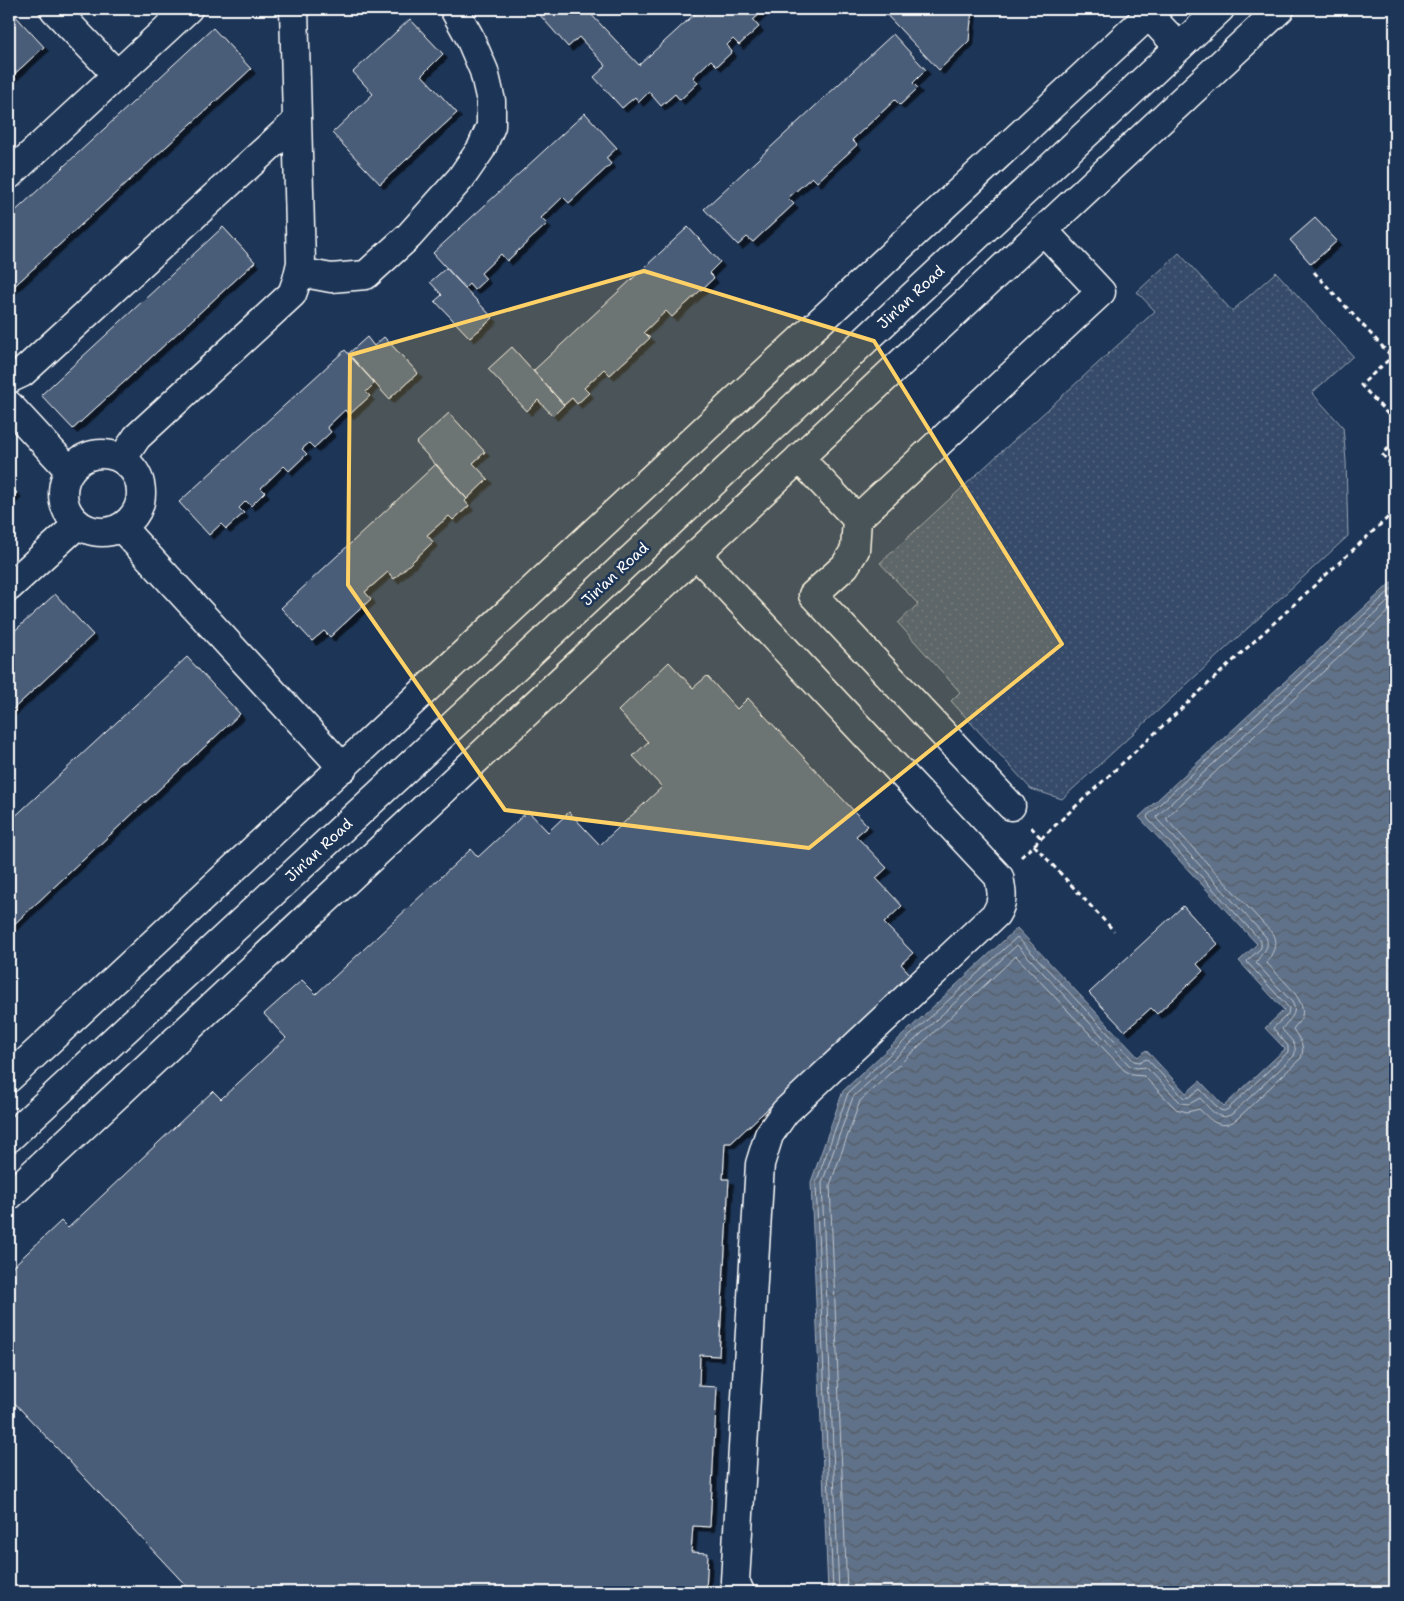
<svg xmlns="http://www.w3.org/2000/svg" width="1404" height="1601" viewBox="0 0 1404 1601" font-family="'Shantell Sans',sans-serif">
	<defs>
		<pattern id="grass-dots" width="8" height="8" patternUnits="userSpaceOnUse" patternTransform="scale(1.25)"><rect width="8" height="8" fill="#364b69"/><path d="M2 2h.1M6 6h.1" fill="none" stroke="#546680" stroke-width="1.8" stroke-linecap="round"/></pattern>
		<pattern id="water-waves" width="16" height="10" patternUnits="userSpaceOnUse" patternTransform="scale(1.25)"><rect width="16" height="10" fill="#617289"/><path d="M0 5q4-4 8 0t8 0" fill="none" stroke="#555d67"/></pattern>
		<filter id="shadow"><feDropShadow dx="4.5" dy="4.5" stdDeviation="0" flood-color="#0009"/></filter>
	</defs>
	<rect width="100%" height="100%" fill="#1d3557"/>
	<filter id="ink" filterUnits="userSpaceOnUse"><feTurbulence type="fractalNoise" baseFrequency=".02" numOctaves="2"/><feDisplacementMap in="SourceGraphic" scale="10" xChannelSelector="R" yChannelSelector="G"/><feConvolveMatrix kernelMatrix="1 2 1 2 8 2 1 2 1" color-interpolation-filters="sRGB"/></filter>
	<g filter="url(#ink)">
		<path fill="url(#grass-dots)" stroke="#9aa5b4" d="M1179,253l53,58 44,-39 77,84 -41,37 31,34 3,34 2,75 -286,263 -31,-10 -80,-88 9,-9 -62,-69 20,-19 -38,-41 275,-252 -18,-19z"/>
		<path fill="url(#water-waves)" stroke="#a0aab8" d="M1395,579v1013h-567l-17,-410 32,-91 174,-163 121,129 8,-7 40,43 14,-12 24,25 61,-57 -20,-21 19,-18 -45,-49 18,-17 -118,-127z"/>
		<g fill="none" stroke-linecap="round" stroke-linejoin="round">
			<path stroke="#c0c7d0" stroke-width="1" d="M833,1592l-17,-409 32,-90 169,-156 117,124 5,1 8,-3 37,39 5,-1 11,-8 20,21 4,1 4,-2 60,-57v-6l-15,-18 15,-14 1,-6 -42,-46 1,-2 13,-12v-7l-113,-122 -1,-3 248,-230
				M839,1592l-17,-409 31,-86 164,-152 113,121 7,2 9,-1 35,36 8,1 11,-6c9,9 18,25 32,16l62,-58c5,-13 -6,-18 -12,-27 7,-10 17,-15 10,-27l-36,-39c4,-10 15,-13 10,-26l-109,-118 -1,-2 239,-222
				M847,1592l-17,-407 30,-84 156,-145 108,114 8,5 12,1 32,33 11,3 12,-3c12,11 21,23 38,10l64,-61c5,-13 -2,-19 -8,-29 3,-4 7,-8 9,-13 5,-18 -25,-40 -35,-53 5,-11 12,-17 5,-30l-105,-113v-3l228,-212"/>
		</g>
		<path fill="#4a5d79" stroke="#fff" filter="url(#shadow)" d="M545,9h41l53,56 61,-56h66l-13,11 6,7 -20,18 -6,-6 -6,6 5,7 -15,14 -6,-6 -18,17 5,6 -18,17 -5,-6 -14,12 -12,-14 -10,10 -4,-5 -13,11 -28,-31 12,-11 -27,-29 -11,10 -29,-33z
			M881,9h91l-3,32 -30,29z
			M11,11l33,36 -35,32v-66z
			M410,19l33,35 -21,21 35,38 -77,71 -48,-51 41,-39 -20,-22z
			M213,28l38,41 -242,222v-74z
			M893,34l33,36 -13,13 5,5 -18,17 -5,-5 -43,40 5,5 -40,37 -5,-5 -24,21 6,6 -41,38 -6,-5 -9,8 -34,-36z
			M585,113l32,35 -11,10 5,6 -42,39 -6,-6 -22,21 6,6 -40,37 -6,-7 -20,19 5,6 -12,11 -5,-6 -4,4 -32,-35z
			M1315,218l22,23 -26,23 -21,-24z
			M223,227l32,35 -182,167 -32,-34z
			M688,227l32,35 -11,11 5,5 -42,39 -6,-6 -22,21 6,6 -40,37 -6,-6 -20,19 5,5 -12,11 -5,-6 -8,7 -31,-34z
			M446,268l47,50 -23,20 -35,-37 7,-6 -12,-13z
			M367,337l7,9 10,-9 34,36 -29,26 -41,-45z
			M512,347l52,58 -11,11 -15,-16 -11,11 -39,-42z
			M345,350l30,33 -9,9 4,4 -21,19 -4,-5 -18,17 4,5 -17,16 -5,-5 -7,6 5,5 -18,17 -5,-5 -23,22 4,4 -14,14 -5,-5 -7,7 5,5 -18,16 -5,-5 -12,11 -30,-33z
			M449,413l36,39 -12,11 15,16 -21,20 -51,-56z
			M436,464l31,35 -2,2 4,5 -16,14 -4,-4 -22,19 6,7 -39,37 -6,-7 -23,20 6,7 -41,38 -6,-6 -12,10 -31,-33z
			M9,484l8,9 -8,8z
			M55,594l38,41 -84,78v-77z
			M187,657l53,57 -231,215v-107z
			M669,662l24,26 14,-12 30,33 11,-11 120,128 -12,10 31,32 -11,10 26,28 -18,17 29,30 -12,11 10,11 -180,168h-6l-2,36h6l-10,177 -19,-1 -1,31 18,1 -7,140 -17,-1 -2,26 17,1 -2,39h-514l-183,-195v-127l52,-49 7,7 145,-137 8,8 65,-61 -22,-24 38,-34 14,14 155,-145 7,8 50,-46 20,21 21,-20 31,33 62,-58 -29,-31 15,-14 -30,-31z
			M1183,906l35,38 -21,20 6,7 -46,43 -6,-6 -26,23 -36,-38z"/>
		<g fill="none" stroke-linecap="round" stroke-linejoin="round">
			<defs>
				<path id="minor" d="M54,9l63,66
					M1143,9l36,38
					M9,175l179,-166
					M299,272l32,6 35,-3 43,-39 52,-58 20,-29 10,-23v-25l-7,-30 -15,-35 -15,-27
					M9,379l13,-6 275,-252
					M9,405l61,66
					M63 493a39 39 0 1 1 78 0a39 39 0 1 1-78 0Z
					M799,458l58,61 244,-227 -58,-62
					M122,459l15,-22 155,-143 5,-14 4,-17 -7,-254
					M857,519l-2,31 -10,16 -32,29 198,211
					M121,527l222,241
					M696,554l303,323c3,15 5,24 -3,37l-211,198 -16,23 -9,29 -25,417 5,11
					M9,587l69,-63
					M9,1196l1271,-1187"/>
				<path id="major" d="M9,1078l1146,-1069
					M9,1138l483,-449 728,-680"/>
			</defs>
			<use href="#minor" stroke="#fff" stroke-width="31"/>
			<use href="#major" stroke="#fff" stroke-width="31"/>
			<path stroke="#fff" stroke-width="3" stroke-dasharray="5 4" stroke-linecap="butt" d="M1314,272l78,85
				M1395,354l-34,31 34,37
				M1395,442l-13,12 13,15
				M1031,827l10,11
				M1034,845l80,86
				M1021,857l374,-346"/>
			<use href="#minor" stroke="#1d3557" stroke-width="28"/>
			<use href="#major" stroke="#1d3557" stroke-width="28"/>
		</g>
	</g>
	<path fill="#ffd166" fill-opacity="0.2" stroke="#ffd166" stroke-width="4" stroke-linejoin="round" d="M644,271l230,70 188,303 -253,204 -304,-38 -157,-225 2,-230z"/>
	<g text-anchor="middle" stroke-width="5" stroke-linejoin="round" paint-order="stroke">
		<g font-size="15" fill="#fff" stroke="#1d3557">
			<text transform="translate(911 297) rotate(-43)" y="5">Jin'an Road</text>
			<text transform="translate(615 574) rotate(-43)" y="5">Jin'an Road</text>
			<text transform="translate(319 850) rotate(-43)" y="5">Jin'an Road</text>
		</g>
	</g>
	<rect width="1404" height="1601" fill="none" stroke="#1d3557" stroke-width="30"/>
	<rect x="15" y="15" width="1374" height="1571" fill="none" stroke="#fff" stroke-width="2" filter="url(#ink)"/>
</svg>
